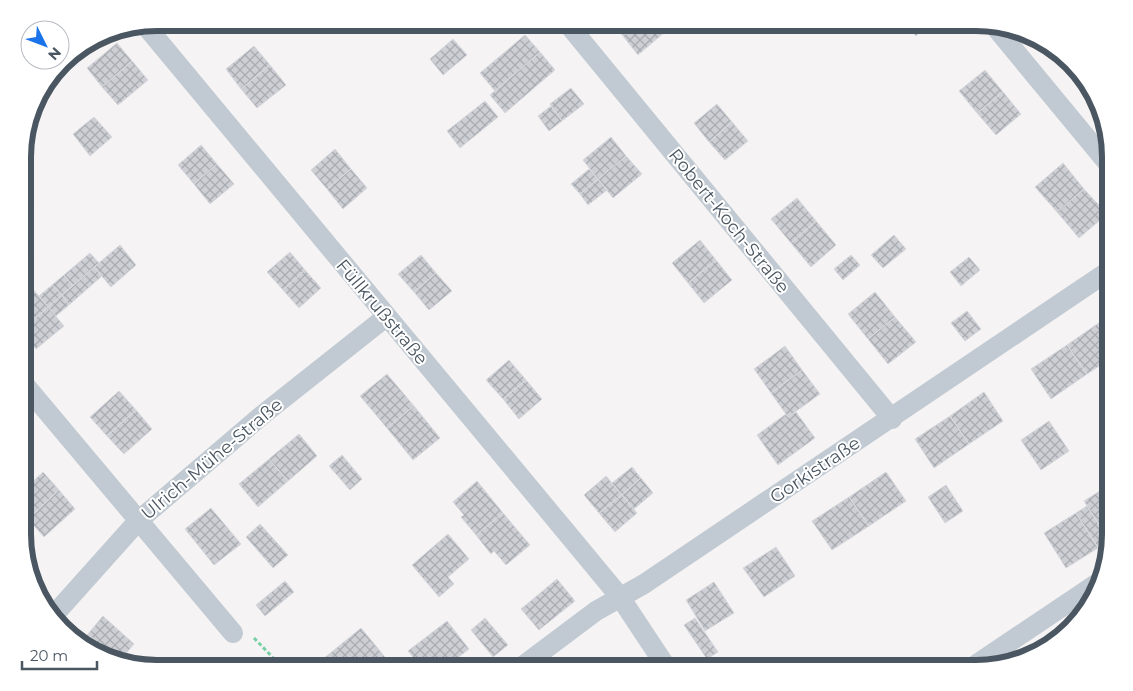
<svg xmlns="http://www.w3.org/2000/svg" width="1133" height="691" viewBox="0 0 1133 691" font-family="Montserrat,sans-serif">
	<defs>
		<pattern id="building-cross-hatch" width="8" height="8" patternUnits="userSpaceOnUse" patternTransform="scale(1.25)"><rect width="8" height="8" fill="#cdcfd5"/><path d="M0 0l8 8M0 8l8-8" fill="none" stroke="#a8abb0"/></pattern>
	</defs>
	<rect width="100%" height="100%" fill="#f5f3f3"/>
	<path fill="url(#building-cross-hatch)" stroke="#d7d9de" d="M611,23h27l-15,13z
		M638,23h20l8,8 -28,24 -15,-19z
		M904,23h27l-15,13z
		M525,35l15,17 -45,39 -15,-18z
		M453,39l14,16 -24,20 -13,-16z
		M117,43l15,18 -30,26 -15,-19z
		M254,46l16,19 -29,24 -15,-20z
		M540,52l15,18 -50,43 -15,-18z
		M132,61l16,19 -30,25 -16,-18z
		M270,65l16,20 -29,23 -16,-19z
		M985,70l18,22 -26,21 -18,-22z
		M571,88l13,16 -22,17 -12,-17z
		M1003,92l18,22 -25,21 -19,-22z
		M485,101l13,16 -38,31 -13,-17z
		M717,104l15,18 -23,20 -15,-19z
		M551,106l11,15 -13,10 -11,-15z
		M94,117l18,20 -22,19 -17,-22z
		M732,122l16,19 -23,19 -16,-18z
		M611,137l15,19 -28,23 -15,-19z
		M201,145l16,19 -23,20 -16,-19z
		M335,149l16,20 -24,20 -16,-19z
		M626,156l16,18 -29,24 -15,-19z
		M1063,163l21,26 -27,23 -22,-25z
		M217,164l17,20 -24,20 -16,-20z
		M351,169l16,19 -24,21 -16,-20z
		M589,169l9,10 -18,15 -9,-10z
		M598,179l9,11 -19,15 -8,-11z
		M1084,189l23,25 -28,24 -22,-26z
		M797,198l19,23 -25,22 -20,-24z
		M816,221l20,24 -25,22 -20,-24z
		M894,235l12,14 -23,19 -12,-13z
		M700,240l16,20 -28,23 -16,-20z
		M120,245l16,20 -25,22 -17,-20z
		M290,252l15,18 -22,20 -16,-18z
		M90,253l9,10 -26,23 -9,-11z
		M421,255l15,18 -22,19 -16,-18z
		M851,255l9,10 -17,15 -9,-11z
		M969,257l11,13 -19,16 -11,-14z
		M716,260l16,20 -28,23 -16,-20z
		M94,267l8,9 -33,29 -7,-10z
		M305,270l16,18 -22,20 -16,-18z
		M436,273l16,18 -23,19 -15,-18z
		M64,275l9,11 -11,9 -10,-10z
		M52,285l10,10 -14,12 -9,-11z
		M32,288l16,19 -24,21v-33z
		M875,292l20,25 -27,22 -20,-25z
		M62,295l7,10 -13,11 -8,-9z
		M48,307l16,19 -28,23 -12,-14v-7z
		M967,311l14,18 -16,12 -14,-18z
		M895,317l21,25 -28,22 -20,-25z
		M1103,320l7,11v28l-23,15 -20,-29z
		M1067,345l20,29 -36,25 -20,-30z
		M785,346l17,24 -31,23 -17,-24z
		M509,360l17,20 -23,19 -17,-19z
		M802,370l18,24 -32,23 -17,-24z
		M387,374l27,32 -27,22 -27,-32z
		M526,380l16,19 -23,20 -16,-20z
		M119,391l17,19 -29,26 -17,-19z
		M984,392l19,29 -34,23 -19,-28z
		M414,406l26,32 -27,22 -26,-32z
		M136,410l16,19 -28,25 -17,-18z
		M796,412l19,26 -37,27 -21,-30 29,-21 2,3z
		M950,416l19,28 -35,24 -19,-29z
		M1049,421l20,30 -28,19 -20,-30z
		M299,434l18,22 -29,25 -19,-22z
		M342,455l20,24 -12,11 -21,-24z
		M269,459l19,22 -30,26 -19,-23z
		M632,467l9,11 -19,17 -10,-12z
		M43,472l16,18 -31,29 -4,-4v-25z
		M886,472l20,29 -37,25 -20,-29z
		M606,476l16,19 -23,18 -15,-18z
		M641,478l12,15 -19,16 -12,-14z
		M477,481l26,32 -27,22 -15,-18 3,-2 -11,-13z
		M946,485l17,26 -18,12 -17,-26z
		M1103,489l7,12v14l-12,8 -14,-22z
		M59,490l16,19 -31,28 -16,-18z
		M622,495l15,18 -22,19 -16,-19z
		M849,497l20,29 -37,24 -20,-29z
		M1087,506l23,36 -11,7 -23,-36z
		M211,508l30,36 -27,21 -29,-36z
		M503,513l27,32 -24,20 -12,-14 -3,3 -15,-19z
		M1076,513l22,35 -32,20 -22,-35z
		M260,524l28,31 -15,13 -27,-31z
		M448,534l21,25 -21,18 6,7 -15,13 -27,-32z
		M776,547l19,29 -31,21 -21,-29z
		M557,579l18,22 -36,29 -18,-21z
		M285,581l9,11 -29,24 -9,-11z
		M714,582l20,31 -29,18 -19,-31z
		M103,616l31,28 -12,14 -11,-3 -23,-21z
		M485,618l23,27 -15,12 -22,-27z
		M695,618l23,34 -11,7 -23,-34z
		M447,621l22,28 -24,19h-23l-14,-17z
		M361,628l29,35 -6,5h-72z
		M88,634l23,21 -29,-9 -3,-3z"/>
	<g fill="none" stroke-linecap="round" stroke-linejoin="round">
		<path stroke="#7ad0a6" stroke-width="3" stroke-dasharray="4 2.5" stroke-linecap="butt" d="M254,638l29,30"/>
		<path stroke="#c1cad2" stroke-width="20" d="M567,23l325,396
			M145,25l417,502 58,70 47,71
			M996,28l114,138
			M24,384l209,249
			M53,616l85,-95 123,-105 125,-99
			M520,668l76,-57 48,-27 466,-314
			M971,668l125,-84"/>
	</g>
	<g text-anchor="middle" stroke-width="4" stroke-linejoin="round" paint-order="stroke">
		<g font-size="18" fill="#4a5661" stroke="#fff">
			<text transform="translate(729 221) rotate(51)" y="6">Robert-Koch-Straße</text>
			<text transform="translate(382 312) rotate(50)" y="6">Füllkrußstraße</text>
			<text transform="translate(212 459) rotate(-40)" y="6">Ulrich-Mühe-Straße</text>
			<text transform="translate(815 470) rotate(-34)" y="6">Gorkistraße</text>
		</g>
	</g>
	<path d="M0 0H1133V691H0ZM157 31H976A126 126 0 0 1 1102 157V534A126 126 0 0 1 976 660H157A126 126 0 0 1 31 534V157A126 126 0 0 1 157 31Z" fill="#fff" fill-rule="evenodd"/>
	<path fill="none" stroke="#4a5661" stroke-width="6" d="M157 31H976A126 126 0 0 1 1102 157V534A126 126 0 0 1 976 660H157A126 126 0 0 1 31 534V157A126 126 0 0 1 157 31Z"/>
	<g transform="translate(45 45) rotate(132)"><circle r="24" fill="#ffffff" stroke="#b7bbc0"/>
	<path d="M0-4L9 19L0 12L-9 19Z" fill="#1a73e8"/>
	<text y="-8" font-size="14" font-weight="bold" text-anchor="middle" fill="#4a5661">N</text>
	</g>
	<path d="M22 661v8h75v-8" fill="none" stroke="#4a5661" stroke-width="2.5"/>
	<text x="30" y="661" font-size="15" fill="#4a5661" stroke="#ffffff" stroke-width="4" paint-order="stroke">20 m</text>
</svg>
